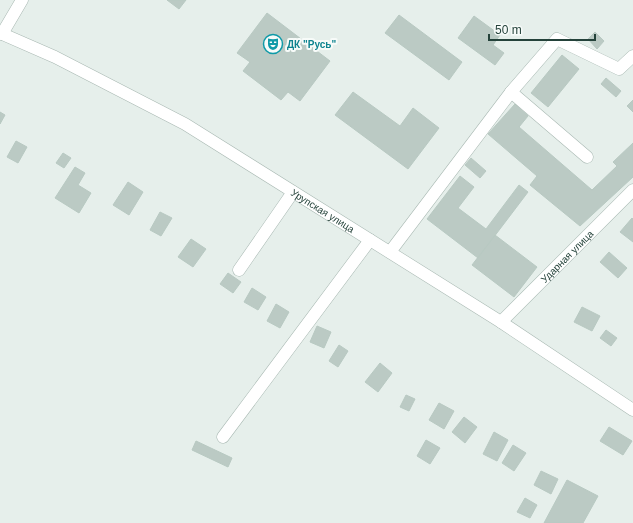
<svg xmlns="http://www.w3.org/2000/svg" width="633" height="523" viewBox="0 0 633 523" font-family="Helvetica,sans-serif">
	<rect width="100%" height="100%" fill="#e6efeb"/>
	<path fill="#bbcac4" stroke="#b8c9c2" d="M167,0h19l-7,9z
		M267,13l63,48 -30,40 -12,-9 -7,8 -38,-29 7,-9 -13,-9z
		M399,15l63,47 -13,18 -64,-47z
		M474,16l26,19 -7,10 11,8 -9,12 -37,-27z
		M595,32l9,9 -7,8 -9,-10z
		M562,55l17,14 -31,38 -17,-14z
		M606,78l15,13 -5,6 -15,-13z
		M353,92l47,34 13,-18 26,20 -31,41 -73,-54z
		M633,100v12l-6,-6z
		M515,104l13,12 -9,11 73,63 25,-24 -4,-4 20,-19v34l-53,49 -50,-41 7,-9 -49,-42z
		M0,112l5,3 -5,9z
		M16,141l11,6 -9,16 -11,-6z
		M63,153l8,5 -7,10 -8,-5z
		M471,158l15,13 -6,7 -15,-13z
		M75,167l10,6 -7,12 13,8 -12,20 -24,-15z
		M460,176l14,11 -16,21 28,21 33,-44 9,7 -50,66 -51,-39z
		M128,182l15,10 -14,23 -16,-10z
		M160,212l12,6 -11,18 -11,-6z
		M632,218l1,1v23l-13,-10z
		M495,235l42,32 -23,30 -42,-32z
		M191,239l15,10 -13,18 -15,-10z
		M609,252l18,16 -9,10 -18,-16z
		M228,273l13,9 -8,11 -13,-9z
		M252,288l14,9 -8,13 -14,-8z
		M276,304l13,8 -9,16 -13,-7z
		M582,307l18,9 -8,15 -18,-9z
		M317,326l14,6 -7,16 -14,-6z
		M606,330l11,8 -6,8 -11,-8z
		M339,345l9,6 -10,16 -9,-6z
		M380,363l12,10 -14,19 -13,-10z
		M406,395l9,4 -6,12 -9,-4z
		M439,403l15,8 -10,18 -15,-9z
		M464,417l13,10 -12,16 -13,-11z
		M609,427l23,14 -9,14 -23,-14z
		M494,432l14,8 -11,21 -14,-7z
		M426,440l14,8 -10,16 -13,-8z
		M196,441l36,17 -4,9 -36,-17z
		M513,445l13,8 -12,18 -12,-8z
		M541,471l17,8 -7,15 -17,-9z
		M567,480l31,16 -15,27h-39z
		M525,498l12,7 -7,13 -13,-6z"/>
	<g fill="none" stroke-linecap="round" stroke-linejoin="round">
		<defs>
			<g id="minor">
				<path id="s1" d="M0,33l55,24 130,67 316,198 132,88"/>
				<path d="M2,34l20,-34"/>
				<path d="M511,92l76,65"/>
				<path d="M390,252l121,-160 46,-53 62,30 14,-13"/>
				<path d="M239,270l54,-78"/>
				<path id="s2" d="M501,322l132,-132"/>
				<path d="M223,437l147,-197"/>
			</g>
		</defs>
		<use href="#minor" stroke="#a8b8b2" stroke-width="13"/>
		<use href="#minor" stroke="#fff" stroke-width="12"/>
	</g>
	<defs>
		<symbol id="theatre-ring" viewBox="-11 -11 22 22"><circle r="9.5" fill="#f7fbf9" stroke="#0f9aa8" stroke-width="1.5"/><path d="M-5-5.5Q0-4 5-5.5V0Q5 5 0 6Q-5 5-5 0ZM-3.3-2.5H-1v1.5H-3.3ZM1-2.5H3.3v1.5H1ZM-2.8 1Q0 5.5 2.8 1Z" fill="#0f9aa8"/></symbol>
	</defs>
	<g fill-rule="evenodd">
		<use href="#theatre-ring" x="262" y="33" width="22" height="22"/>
	</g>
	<g text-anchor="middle" stroke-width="4" stroke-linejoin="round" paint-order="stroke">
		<g font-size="10" font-weight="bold" fill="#0d838f" stroke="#f7fbf9" text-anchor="start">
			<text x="287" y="48">ДК "Русь"</text>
		</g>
		<g font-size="10" fill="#24423a" stroke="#f7fbf9">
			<text dy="4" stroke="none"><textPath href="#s1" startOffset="369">Урупская улица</textPath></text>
			<text dy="4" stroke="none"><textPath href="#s2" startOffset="93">Ударная улица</textPath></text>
		</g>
	</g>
	<path d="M489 34v6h106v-6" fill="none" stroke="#24423a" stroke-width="2"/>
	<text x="495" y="34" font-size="12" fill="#24423a" stroke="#f7fbf9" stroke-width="3" paint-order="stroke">50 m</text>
</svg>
